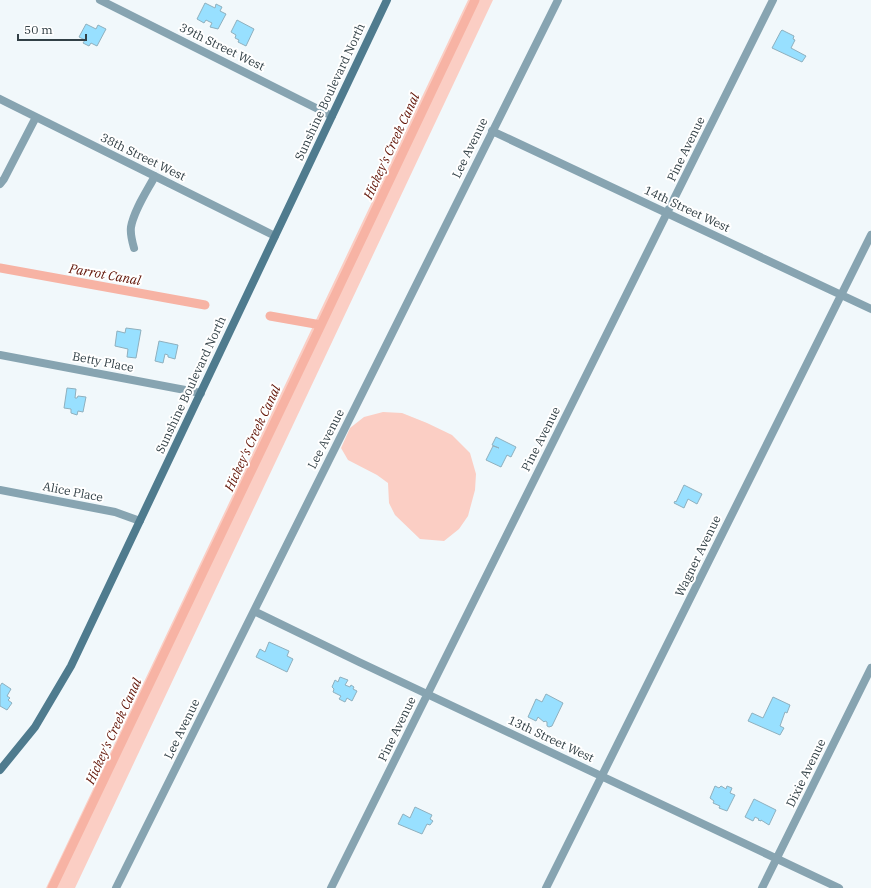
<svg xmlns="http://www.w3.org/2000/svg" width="871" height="888" viewBox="0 0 871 888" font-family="'IBM Plex Serif',serif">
	<rect width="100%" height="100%" fill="#f1f8fb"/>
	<path fill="#fbcec4" d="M468,0h25l-418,888h-29z
		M383,412l19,1 25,10 25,12 18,18 6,21 -1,16 -7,26 -9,13 -15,12 -24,-2 -25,-24 -6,-12 -1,-20 -11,-8 -29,-15 -7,-12 9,-20 14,-11z"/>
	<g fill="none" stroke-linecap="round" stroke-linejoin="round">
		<path stroke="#f7b3a4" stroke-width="9" d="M0,268l205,37
			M270,316l51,9
			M52,888l269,-563 154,-325"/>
	</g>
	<path fill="#98e0ff" stroke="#8fb0be" d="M205,3l10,5 1,-4 6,3 -2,4 6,3 -8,15 -8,-2 2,-4 -6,-3 -2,3 -7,-4z
		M237,20l17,9 -8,17 -8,-4 1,-2 -4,-2 1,-3 -5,-3z
		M86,24l10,5 2,-4 8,4 -9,17 -6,-3 -2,3 -6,-3 2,-3 -6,-3z
		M782,30l12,6 -1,3 2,1 -4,8 15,8 -4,6 -30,-14 9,-17z
		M126,328l15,2 -5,28 -9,-1 1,-8 -13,-3 2,-15 8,2z
		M159,341l19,4 -3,14 -7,-2v-2l-3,-1 -2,9 -8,-2z
		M67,388l9,1 -1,9h2l1,-2 8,1 -3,15 -5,-1 -1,4 -6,-2v-4l-7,-1z
		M496,437l20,10 -5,10 -4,-2 -6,12 -15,-7 7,-14 6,2 -7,-3z
		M684,485l18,9 -5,10 -9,-5 -4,9 -10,-5 1,-2 1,1z
		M269,642l20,9 -2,5 6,3 -6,13 -31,-15 4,-8 5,3z
		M340,677l8,3 -3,5 5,2 1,-2 3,2 -1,2 4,2 -5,10 -5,-3 -2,4 -6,-3 2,-3 -8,-4 1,-3 -2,-2 3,-7 3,2z
		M2,683l9,6 -4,7 3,2 -2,2 4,3 -5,7 -7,-4v-20z
		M546,694l17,9 -11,23 -3,1 -2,-1v-4l-2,-1 -1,1 -6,-5 -2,4 -8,-4 8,-18 6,3z
		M773,697l17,8 -3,8 -2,-1 -5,14 4,2 -4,7 -32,-14 4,-8 11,5z
		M715,786l4,2 2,-2 5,3 1,-3 5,2 -2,5 5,2 -8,16 -8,-3 1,-2 -7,-3 1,-2 -4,-3z
		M754,799l22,11 -7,15 -8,-5v1l-3,-1 1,-1 -4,-2 -2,4 -8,-4z
		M415,807l17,8 -2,4 3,2 -3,4 -3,-1 -5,10 -24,-10 5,-10 7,4z"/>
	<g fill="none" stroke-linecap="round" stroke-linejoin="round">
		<path stroke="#87a4b1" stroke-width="8" d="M100,0l232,116
			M0,99l275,137
			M492,131l379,178
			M0,184l4,-5 32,-62
			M134,248c-2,-7 -4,-14 -3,-21 3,-17 16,-36 24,-51
			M0,355l201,38
			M0,490l115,22 25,9
			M254,611l105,51 480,226
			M116,888l442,-888
			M331,888l442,-888
			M546,888l325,-653
			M762,888l109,-220"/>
		<path stroke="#4f7b8e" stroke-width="8" d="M0,770l35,-43 36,-61 316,-666"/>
	</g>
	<g text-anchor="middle" stroke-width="4" stroke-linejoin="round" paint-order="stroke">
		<g font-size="12" fill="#324046" stroke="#fff">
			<text transform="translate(222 47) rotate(26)" y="4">39th Street West</text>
			<text transform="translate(330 92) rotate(-65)" y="4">Sunshine Boulevard North</text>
			<text transform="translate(470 148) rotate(-64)" y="4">Lee Avenue</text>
			<text transform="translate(686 149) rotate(-64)" y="4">Pine Avenue</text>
			<text transform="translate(143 157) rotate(26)" y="4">38th Street West</text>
			<text transform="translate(687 209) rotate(25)" y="4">14th Street West</text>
			<text transform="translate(103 362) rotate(11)" y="4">Betty Place</text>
			<text transform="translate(191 385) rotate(-65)" y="4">Sunshine Boulevard North</text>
			<text transform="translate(326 439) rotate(-63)" y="4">Lee Avenue</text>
			<text transform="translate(541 439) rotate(-63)" y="4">Pine Avenue</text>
			<text transform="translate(73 492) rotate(11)" y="4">Alice Place</text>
			<text transform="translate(698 556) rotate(-64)" y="4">Wagner Avenue</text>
			<text transform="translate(182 729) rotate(-64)" y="4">Lee Avenue</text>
			<text transform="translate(397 729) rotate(-64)" y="4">Pine Avenue</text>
			<text transform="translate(551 739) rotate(25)" y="4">13th Street West</text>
			<text transform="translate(806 773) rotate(-64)" y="4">Dixie Avenue</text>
		</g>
		<g font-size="13" font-style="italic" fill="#601204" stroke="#fff">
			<text transform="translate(391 146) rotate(-65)" y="5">Hickey's Creek Canal</text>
			<text transform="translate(105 274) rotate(10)" y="5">Parrot Canal</text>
			<text transform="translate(252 438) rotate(-65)" y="5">Hickey's Creek Canal</text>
			<text transform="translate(113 731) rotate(-65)" y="5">Hickey's Creek Canal</text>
		</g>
	</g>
	<path d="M18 34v6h68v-6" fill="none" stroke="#324046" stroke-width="2"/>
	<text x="24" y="34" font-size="12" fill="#324046" stroke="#ffffff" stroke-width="3" paint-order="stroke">50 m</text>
</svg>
